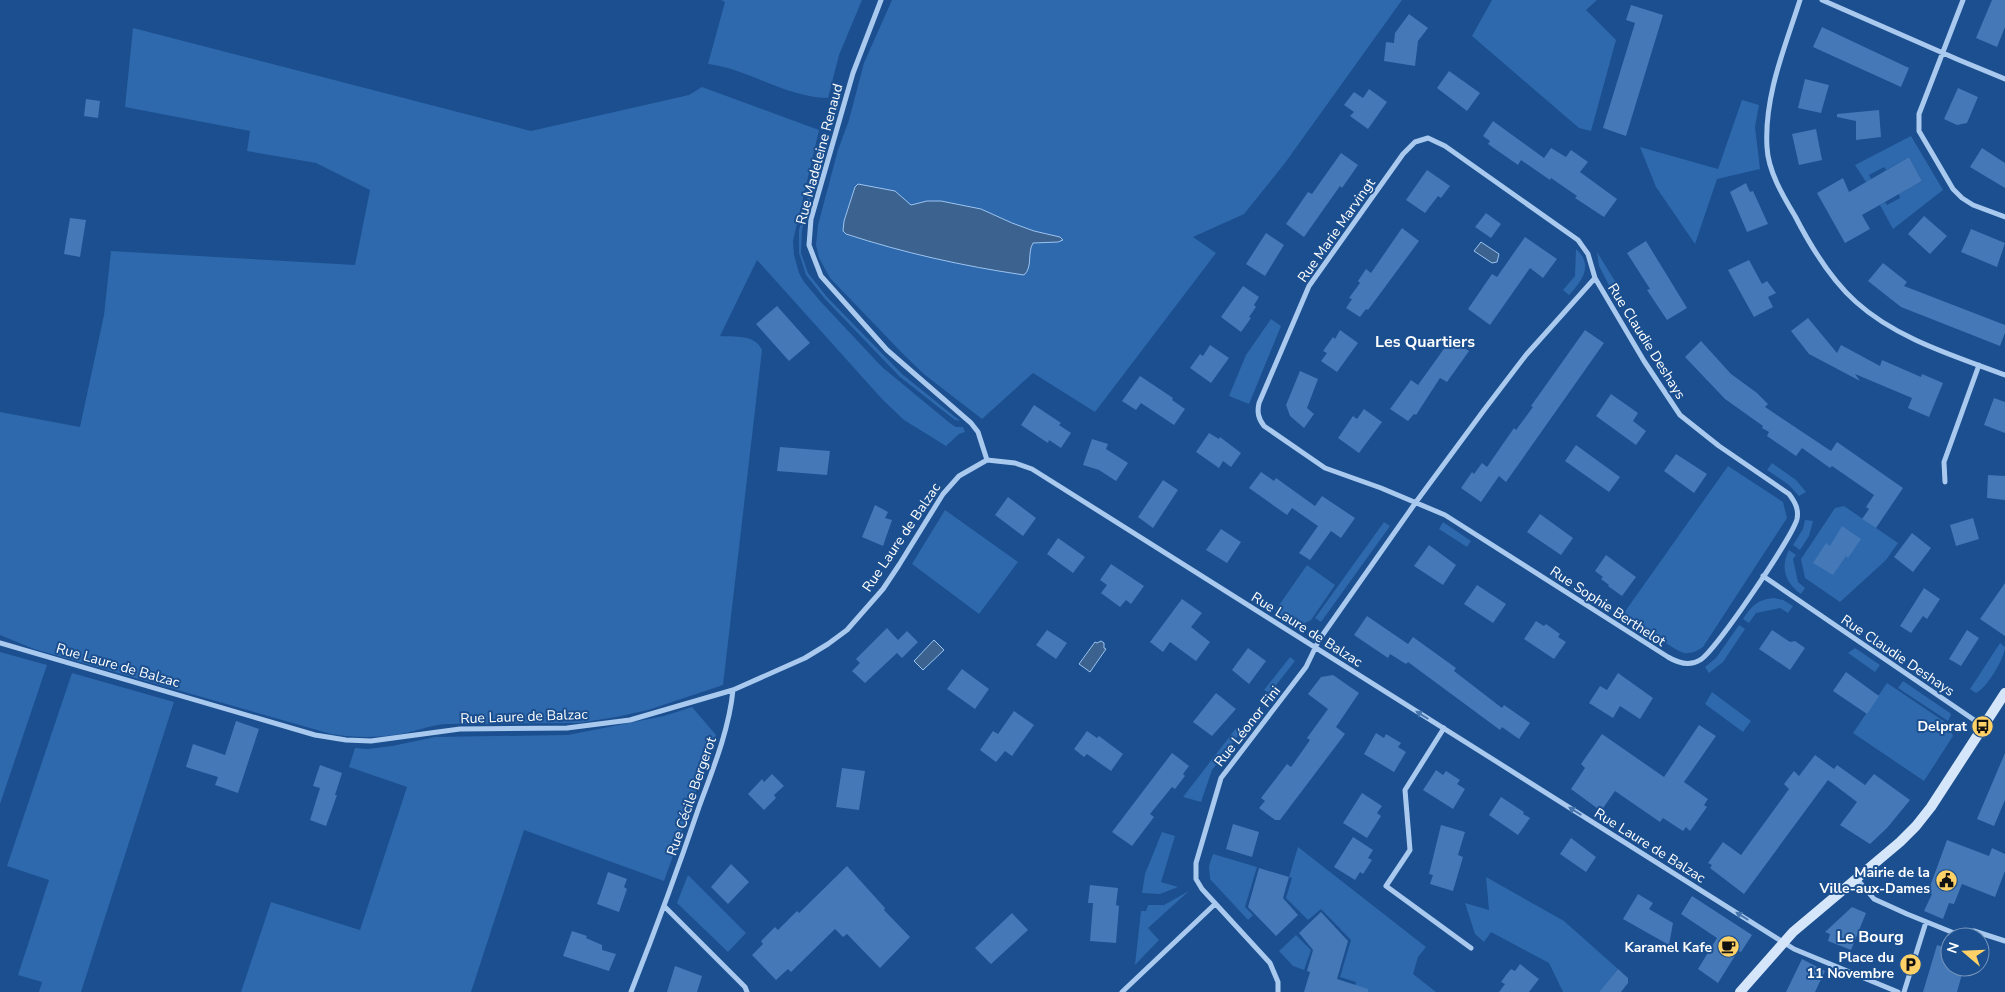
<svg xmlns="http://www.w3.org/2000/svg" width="2005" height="992" viewBox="0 0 2005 992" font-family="'Nunito Sans',sans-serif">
	<rect width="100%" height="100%" fill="#1b4f8f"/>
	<path fill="#2e69ad" d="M721,0h141l-23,55 -11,43c-43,-1 -79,-29 -120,-34l17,-62z
		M892,0h510l-117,163 -41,51 -51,23 23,16 -121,159 -62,-39 -51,46 -57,-44 -19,-18 -76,-79 -11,-20 -3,-13 2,-20 20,-75 11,-30 15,-57z
		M1492,0h105l-11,10 30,30 -25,91 -12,-3 -107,-92z
		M133,28l398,103 158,-36 13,-8 117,43 -26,111 1,14 5,18 5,9 17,20 61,65 69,57 5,3h7l2,5 -6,2 -13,12 -42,-26 -22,-21 -125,-139 -37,76c14,1 35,-2 42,14l-39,335 -75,25 -32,7 -37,6 -132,1c-16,1 -30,7 -46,10 -24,4 -47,4 -70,0l-297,-85 -34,-14v-223l80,15 24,-112 7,-64 244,14 15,-75 -54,-27 -69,-12 3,-20 -125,-24z
		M1742,100l17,5 -4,22 5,42 -43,10 -22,65 -39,-57 -16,-40 78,22z
		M825,133h2l-25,97 -1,23 7,20 19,24 75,77 58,47 -5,-1 -55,-43 -75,-78 -19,-24 -7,-22v-23z
		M1911,136l32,54 -50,39 -13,-24 5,-3 2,3 13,-7 -1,-4 23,-13 -13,-24 -23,13 -2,-3 -15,8 2,4 -5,3 -11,-17z
		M1576,249c18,16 6,32 -7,46l-6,-5 12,-14z
		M1597,252l24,39 -7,4 -15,-29z
		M1271,319l10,7 -32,78 -20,-8 17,-41z
		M1772,463l24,17 10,12 -7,4 -10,-11 -22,-15z
		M1728,466l55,36 4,16 -84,129c-6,4 -12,7 -19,6 -13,-4 -47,-31 -60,-40z
		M1844,506l54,37 -12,17 -46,42 -35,-24 -4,-19 34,-51z
		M945,510l73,52 -39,52 -67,-50z
		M1805,520l8,1 -4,15 -9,14 -7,-5 10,-16z
		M1384,522l6,4 -69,96 -6,-4z
		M1443,522l28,19 -4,6 -28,-18z
		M1789,550l7,5 -3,4 5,23 7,6 -4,6c-16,-11 -21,-27 -12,-44z
		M1307,565l28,20 -24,35 -12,6 -24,-15z
		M1774,598l9,2 10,6 -5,7 -8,-5 -24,5 -7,10 -6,-4c8,-13 15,-20 31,-21z
		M1739,625l6,4 -22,33 -14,11 -4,-6 11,-9z
		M2000,643l5,4c0,11 -19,42 -29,46l-6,-4z
		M1855,648l25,17 -5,7 -27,-19z
		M0,652l47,13 -47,139z
		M1290,657l5,4 -25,32 -6,-3z
		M72,673l102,29 -93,290h-42l3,-10 -24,-7 31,-95 -42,-14z
		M1903,681l47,32 1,2 -3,6 -50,-33z
		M1887,683l61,41 5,12 -29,45 -71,-48z
		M1712,692l39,29 -8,11 -38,-28z
		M692,707l24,28 -52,146 -140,-51 -53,162h-230l30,-90 89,28 47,-143 -58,-20 6,-19 13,1 24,-3 43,-9 133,-2 96,-19z
		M1237,727l3,6 -28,37 -11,32 -18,-5z
		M1162,832l13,4 -14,46 17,5 -18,7 -18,-1 3,-19z
		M1298,847l128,100 -8,10 -5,17 23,18h-83l3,-10 -16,-5 11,-37 -30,-31 -13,11 -22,-22 6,-20 -3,-1z
		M1213,854l44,13 -12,40 8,8 -5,5 -38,-41 -1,-13z
		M688,875l58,58 -18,19 -51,-49z
		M1486,877l78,44 54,48 -19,23h-36l-14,-29 -58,-31 -7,10 -9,-8 -10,-31 24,7z
		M1189,891l-41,37 11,12 -24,25 6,-54h5l2,-6h16z
		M1296,935l15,15 -7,20 -11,-4 -14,-15z"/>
	<path fill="#3c6290" stroke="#9cc4f0" d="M858,184l37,7 16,14 16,-4h14l40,8 31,14 22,8 26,6 3,3 -5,2 -25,1c-6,10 0,24 -9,32 -61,-9 -120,-22 -178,-41l-3,-3 1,-10 11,-34z
		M1481,242l18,12 -2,8 -5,1 -18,-12z
		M934,640l10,10 -21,20 -9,-9z
		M1101,641l3,2v5l2,1 -16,23 -11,-8 16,-22 2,1z"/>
	<path fill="#4478b7" d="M1992,0h13v27l-8,20 -21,-9z
		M1631,5l32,10 -37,121 -23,-8 32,-105 -9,-3z
		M1409,14l19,14 -10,13 -3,25 -31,-5 2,-19 8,1 1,-10z
		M1822,27l87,41 -8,19 -88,-40z
		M1449,71l31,22 -13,18 -30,-23z
		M1805,79l24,6 -8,28 -23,-5z
		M1958,88l20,9 -11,26 -10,2 -13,-6z
		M1369,89l18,13 -19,27 -18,-13 4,-4 -10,-7 10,-13 9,6z
		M86,99l14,2 -2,17 -14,-2z
		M1879,110l2,27 -25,3v-19l-19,-4v-3z
		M1493,121l51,37 7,-10 15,9 5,-7 17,12 -8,10 37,27 -13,18 -29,-19 2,-2 -26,-18 -1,2 -29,-20 -3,5 -30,-21 2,-3 -7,-5z
		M1816,129l6,31 -23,5 -7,-31z
		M1982,148l23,15v25l-35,-21z
		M1341,153l17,12 -16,23 -2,-2 -36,51 -18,-13 22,-32 4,2z
		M1909,157l13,24 -60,34 8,14 -25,14 -28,-50 26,-15 6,14z
		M1427,170l23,16 -9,12 -3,-2 -13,17 -19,-13z
		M1746,183l4,9 3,-1 15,33 -21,8 -17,-40z
		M1486,213l15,11 -10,14 -16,-11z
		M1924,216l23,20 -17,18 -22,-20z
		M70,218l16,2 -6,37 -16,-3z
		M1402,228l17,13 -51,69 -2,-1 -6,8 -14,-9 6,-9 -3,-1 11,-15 -2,-2 8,-12 5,4z
		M1971,229l34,14 -8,24 -36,-15z
		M1266,233l18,12 -19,31 -19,-12z
		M1525,237l32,22 -14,19 -13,-10 -40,57 -22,-16 24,-35 5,3z
		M1646,241l41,67 -20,12 -20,-30 3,-1 -23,-36z
		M1749,260l13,24 5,-3 9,12 -8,4 5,10 -19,10 -26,-47z
		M1883,263l24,19 -3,4 101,39v8l-5,13 -99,-39 -33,-26z
		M1243,286l16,11 -5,8 2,2 -7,10 2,1 -10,14 -20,-15z
		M777,306l33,37 -21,18 -33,-37z
		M1808,318l29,35 4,-8 39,21 2,-6 39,17 1,-3 21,9 -14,34 -21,-9 4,-10 -57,-24 5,7 -51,-27 -18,-23z
		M1340,330l18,13 -21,29 -16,-11 6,-8 -4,-2 10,-14 2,2z
		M1585,330l19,13 -98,139 -7,-6 -18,26 -20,-14 11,-16 2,2 8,-11 5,4 27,-39 2,2 17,-23 -2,-1z
		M1451,339l18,12 -22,31 -7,-4 -24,37 -2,-1 -6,7 -18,-12 21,-29 7,5z
		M1701,341l30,33 26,19 11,11 -3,3 66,44 6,-9 66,46 -27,40 -14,-9 7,-10 -3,-2 8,-12 -42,-29 -2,2 -28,-20 -6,8 -29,-20 2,-4 -7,-4 1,-2 -38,-27 -40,-42z
		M1210,345l19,13 -18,25 -21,-15 10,-14 3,2z
		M1300,371l18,8 -11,29 7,6 -10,14 -14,-12 -4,-11z
		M1140,376l33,22 -1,2 13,9 -11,16 -33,-22 -5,7 -14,-9z
		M1611,394l27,19 -5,8 13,10 -10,14 -40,-29z
		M1994,398l11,4v31l-21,-8z
		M1034,405l27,18 -2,2 12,8 -10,15 -12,-8 -1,3 -27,-18z
		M1364,409l18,13 -23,31 -21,-15 15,-22 4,3z
		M1209,433l10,6 1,-2 21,16 -10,14 -8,-6 -4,7 -23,-16z
		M1092,439l16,5 -2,5 22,14 -12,18 -17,-11 -16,-5z
		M1576,445l44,32 -11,15 -44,-31z
		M780,447l50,4 -3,24 -50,-4z
		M1676,454l31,20 -13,19 -30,-22z
		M1261,472l13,9 2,-3 39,28 7,-10 33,22 -14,20 -10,-7 -21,29 -11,-7 19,-27 -26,-18 -5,7 -38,-27z
		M1988,475l17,1v24l-18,-2z
		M1163,480l15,10 -25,38 -15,-11z
		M1008,497l28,21 -13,18 -28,-21z
		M875,505l13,7 -3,6 7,2 -9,26 -21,-9z
		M1540,514l33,24 -12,17 -34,-23z
		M1973,518l6,21 -23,7 -6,-21z
		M1842,526l19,13 -13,19 -2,-2 -13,19 -20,-12 13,-20 4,3z
		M1221,529l20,13 -14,21 -21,-13z
		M1912,533l19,15 -18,24 -19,-15z
		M1058,538l27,19 -12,16 -26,-19z
		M1429,545l27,20 -13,20 -29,-19z
		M1606,555l30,22 -14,19 -14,-10 1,-1 -8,-6 2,-2 -8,-6z
		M1111,564l33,22 -13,18 -5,-4 -6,7 -19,-14 6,-8 -7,-5z
		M2005,583v53l-25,-17z
		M1477,585l29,19 -13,19 -29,-19z
		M1924,588l16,11 -13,20 -4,-3 -12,17 -11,-7z
		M1182,599l20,14 -11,14 19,15 -14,19 -26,-19 -7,10 -13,-10z
		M1367,616l41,28 5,-7 43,31 -2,3 48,37 2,-3 26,18 -11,16 -17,-12 -2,3 -92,-68 -2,2 -16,-10 -2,4 -34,-23z
		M1536,621l8,5 2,-2 14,10 -2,3 8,5 -12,17 -30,-20z
		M887,628l11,12 9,-9 11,11 -16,16 -5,-5 -32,30 -13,-12 8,-8 -4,-4z
		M1047,630l20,13 -11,16 -20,-14z
		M1772,630l18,12 5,-1 10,7 -15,22 -31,-21z
		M1967,630l12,8 -18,28 -12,-7z
		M1248,648l18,13 -17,23 -17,-14z
		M962,669l27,20 -14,20 -28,-20z
		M1846,672l33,24 -12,18 -34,-23z
		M1618,673l35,25 -13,21 -20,-13 -7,12 -24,-15 11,-17 7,4z
		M1333,675l26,18 -23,34 9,7 -65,86h-5l-16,-12 6,-7 -4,-3 26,-34 4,3 19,-27 -3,-2 21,-29 -20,-15 13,-17z
		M1216,693l20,16 -24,27 -19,-14z
		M1014,711l20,14 -22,31 -7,-5 -9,11 -16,-12 13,-19 5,3z
		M236,721l23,8 -21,64 -23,-8 3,-8 -32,-10 7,-23 32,11z
		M1699,725l17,11 -32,46 24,17 -4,6 3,2 -17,24 -4,-4 -3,4 -20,-13 -3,4 -45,-31 -14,20 -30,-22 14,-21 -4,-4 21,-30 62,43z
		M1087,731l10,7 2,-2 24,18 -12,17 -24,-17 -3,3 -10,-8z
		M1376,733l8,5 2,-4 15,9 -3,4 8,5 -12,20 -30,-18z
		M1172,753l17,13 -6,8 2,2 -10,13 -3,-2 -22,27 4,3 -22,29 -20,-14z
		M2005,753v47l-11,26 -17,-7z
		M1815,755l19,14 3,-4 28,20 9,-11 36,26 -23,28 -17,16 -30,-19 17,-23 -29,-22 -84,114 -34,-26 2,-3 -4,-2 15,-21 18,13 48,-66 -5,-5 10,-13 5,5z
		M320,765l22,8 -7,22h2l-11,31 -16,-6 10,-32 -7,-2z
		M842,768l23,3 -6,39 -23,-3z
		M1436,770l7,5 3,-4 14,9 -3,4 8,5 -12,20 -30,-19z
		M772,774l12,12 -10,9 2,3 -12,12 -16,-16 14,-15 2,3z
		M1362,793l20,13 -5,7 4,3 -14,22 -24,-15z
		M1501,797l23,15 -1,2 7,4 -12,17 -29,-20z
		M1233,824l26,8 -7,25 -26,-8z
		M1441,825l24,7 -7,23 5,2 -10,34 -23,-7 3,-9 -4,-1z
		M1353,837l20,13 -5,8 4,2 -9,14 -3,-2 -5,8 -21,-13z
		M1571,838l25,19 -10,15 -26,-18z
		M1947,840l42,16 3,-8 13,6v17l-10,26 -33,-13 -8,20 -5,-1 -6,16 -19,-8 8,-17 -4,-2z
		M731,864l18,18 -21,22 -17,-17z
		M847,866l38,42 -1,2 26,27 -30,31 -33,-34 -4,3 -8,-8 -44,43 -3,-3 -12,11 -24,-25 11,-11 -2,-3 14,-14 3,3 19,-19 2,2z
		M1259,868l30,9 -6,21 15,17 -22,21 -28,-29z
		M608,872l19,7 -3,8 3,2 -8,23 -22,-8z
		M1090,885l28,3 -2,17 3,1 -3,37 -26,-2 3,-38h-5z
		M1638,894l15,9 -4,6 24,14 -4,22 -46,-26z
		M1692,896l60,39 -11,17 -3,-1 -20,32 -20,-14 19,-31 -36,-24z
		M1852,907l14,6 -15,37 -23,-9 2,-7 -5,-2z
		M1321,912l27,29 -11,38 31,10v3h-64l6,-20 -3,-1 6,-21 -14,-17z
		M1012,913l16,17 -37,34 -16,-16z
		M572,931l15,5 -1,2 16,7v5l14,4 -7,17 -46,-15z
		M1937,945l13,4v18h14l-7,25h-34z
		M1802,959l23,12 -10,21h-29z
		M1520,964l19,15 -10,13h-30l6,-8 -4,-2 5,-7 5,-6 4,2z
		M675,966l27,10 -5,16h-30z
		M1618,969l10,9v5l-7,9h-22z"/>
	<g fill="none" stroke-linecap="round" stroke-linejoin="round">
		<path stroke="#a9c9ee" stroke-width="5" d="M881,0l-28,73 -42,146 -2,26 12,31 66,74 84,73 7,9 9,28
			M1800,0c-15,47 -36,96 -33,147 1,24 16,49 28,69 16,31 35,63 61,86 41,37 99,54 149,73
			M1822,0l137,60 46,19
			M1963,0l-44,114v17l34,58 9,9 11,7 32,12
			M1428,138l17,8 133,94 10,14 7,24 49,83 36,54 39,31 70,48c6,8 10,15 8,25 -4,17 -82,133 -97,141 -11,7 -22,3 -32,-3l-223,-142 -64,-27 -56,-20 -61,-42c-6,-8 -7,-14 -5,-23l50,-117 94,-132 12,-12z
			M1945,482l-1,-20 35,-97
			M1763,576l220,150
			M0,643l315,92 31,5 25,1 89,-12 107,-1 63,-8 103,-30 72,-32 23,-14 19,-14 36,-41 16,-24 44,-71 16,-18 28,-16 28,3 17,6 762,480 104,43
			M1444,728l-39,62 5,60 -24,36 85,62
			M1857,879l17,20 33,15 47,19 20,-2 31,10
			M665,907l80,80 2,5
			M631,992c24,-61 47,-123 68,-185 14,-38 30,-77 34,-117
			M1122,992l93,-88
			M1278,992v-10l-8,-19 -68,-74 -6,-10v-16l25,-85 85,-111 13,-27 97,-138 68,-92 42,-55 69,-77
			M1904,992l22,-70"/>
		<path stroke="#d6e6fa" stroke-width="10" d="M1740,992l53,-60 107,-90 16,-16 15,-19 74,-114"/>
	</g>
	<defs><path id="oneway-solid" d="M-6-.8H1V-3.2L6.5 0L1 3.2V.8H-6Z" transform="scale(1.25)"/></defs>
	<g fill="#4674ac">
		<use href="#oneway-solid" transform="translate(1422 715) rotate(-148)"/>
		<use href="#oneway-solid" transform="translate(1575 811) rotate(-148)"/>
		<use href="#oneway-solid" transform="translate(1742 916) rotate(-148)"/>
	</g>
	<defs>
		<symbol id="bus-disc" viewBox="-11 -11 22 22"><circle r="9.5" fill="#ffd166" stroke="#1b4f8f"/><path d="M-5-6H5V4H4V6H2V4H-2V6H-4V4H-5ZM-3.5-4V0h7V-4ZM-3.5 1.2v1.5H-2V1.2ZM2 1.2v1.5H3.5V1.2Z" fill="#111"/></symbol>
		<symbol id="civic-disc" viewBox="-11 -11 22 22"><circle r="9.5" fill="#ffd166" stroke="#1b4f8f"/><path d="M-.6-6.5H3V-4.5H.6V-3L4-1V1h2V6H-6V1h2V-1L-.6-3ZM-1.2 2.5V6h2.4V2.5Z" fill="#111"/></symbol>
		<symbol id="cafe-disc" viewBox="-11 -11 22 22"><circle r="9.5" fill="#ffd166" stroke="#1b4f8f"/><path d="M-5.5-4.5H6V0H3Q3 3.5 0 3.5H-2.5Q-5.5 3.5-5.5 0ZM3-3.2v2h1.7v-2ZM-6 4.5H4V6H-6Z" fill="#111"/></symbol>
		<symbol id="parking-disc" viewBox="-11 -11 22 22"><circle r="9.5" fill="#ffd166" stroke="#1b4f8f"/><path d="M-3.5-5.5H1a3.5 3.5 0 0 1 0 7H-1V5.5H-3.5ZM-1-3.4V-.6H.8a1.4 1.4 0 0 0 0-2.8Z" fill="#111"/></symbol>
	</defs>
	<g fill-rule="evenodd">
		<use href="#bus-disc" x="1970" y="714" width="25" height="25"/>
		<use href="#civic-disc" x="1934" y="868" width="25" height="25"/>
		<use href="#cafe-disc" x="1716" y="934" width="25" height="25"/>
		<use href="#parking-disc" x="1898" y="952" width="25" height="25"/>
	</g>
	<g text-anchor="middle" stroke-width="4" stroke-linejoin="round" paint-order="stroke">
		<g font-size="14" fill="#fff" stroke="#1b4f8f">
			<text transform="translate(819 154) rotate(-75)" y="5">Rue Madeleine Renaud</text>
			<text transform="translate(1336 230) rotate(-55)" y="5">Rue Marie Marvingt</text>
			<text transform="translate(1647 341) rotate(58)" y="5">Rue Claudie Deshays</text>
			<text transform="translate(901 537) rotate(-56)" y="5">Rue Laure de Balzac</text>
			<text transform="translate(1608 606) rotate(33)" y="5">Rue Sophie Berthelot</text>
			<text transform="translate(1307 629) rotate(32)" y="5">Rue Laure de Balzac</text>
			<text transform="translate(1898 655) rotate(34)" y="5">Rue Claudie Deshays</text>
			<text transform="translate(118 665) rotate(16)" y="5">Rue Laure de Balzac</text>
			<text transform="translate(524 716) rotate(-2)" y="5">Rue Laure de Balzac</text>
			<text transform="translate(1247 726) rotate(-52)" y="5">Rue Léonor Fini</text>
			<text transform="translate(691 796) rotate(-71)" y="5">Rue Cécile Bergerot</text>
			<text transform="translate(1650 845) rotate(32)" y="5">Rue Laure de Balzac</text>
		</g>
		<g font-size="14" font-weight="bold" fill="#fff" stroke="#1b4f8f" text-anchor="end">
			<text x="1967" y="731">Delprat</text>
			<text x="1930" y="877">Mairie de la<tspan x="1930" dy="16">Ville-aux-Dames</tspan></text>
			<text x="1712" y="952">Karamel Kafe</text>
			<text x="1894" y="962">Place du<tspan x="1894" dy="16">11 Novembre</tspan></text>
		</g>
		<g font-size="16" font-weight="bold" fill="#fff" stroke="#1b4f8f">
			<text x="1425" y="347">Les Quartiers</text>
			<text x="1870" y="942">Le Bourg</text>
		</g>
	</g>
	<g transform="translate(1965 952) rotate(289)"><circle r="24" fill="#1b4f8f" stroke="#7695bc"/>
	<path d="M0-4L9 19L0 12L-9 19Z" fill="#ffd166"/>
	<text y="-8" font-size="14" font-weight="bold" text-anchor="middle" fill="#ffffff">N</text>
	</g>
</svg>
